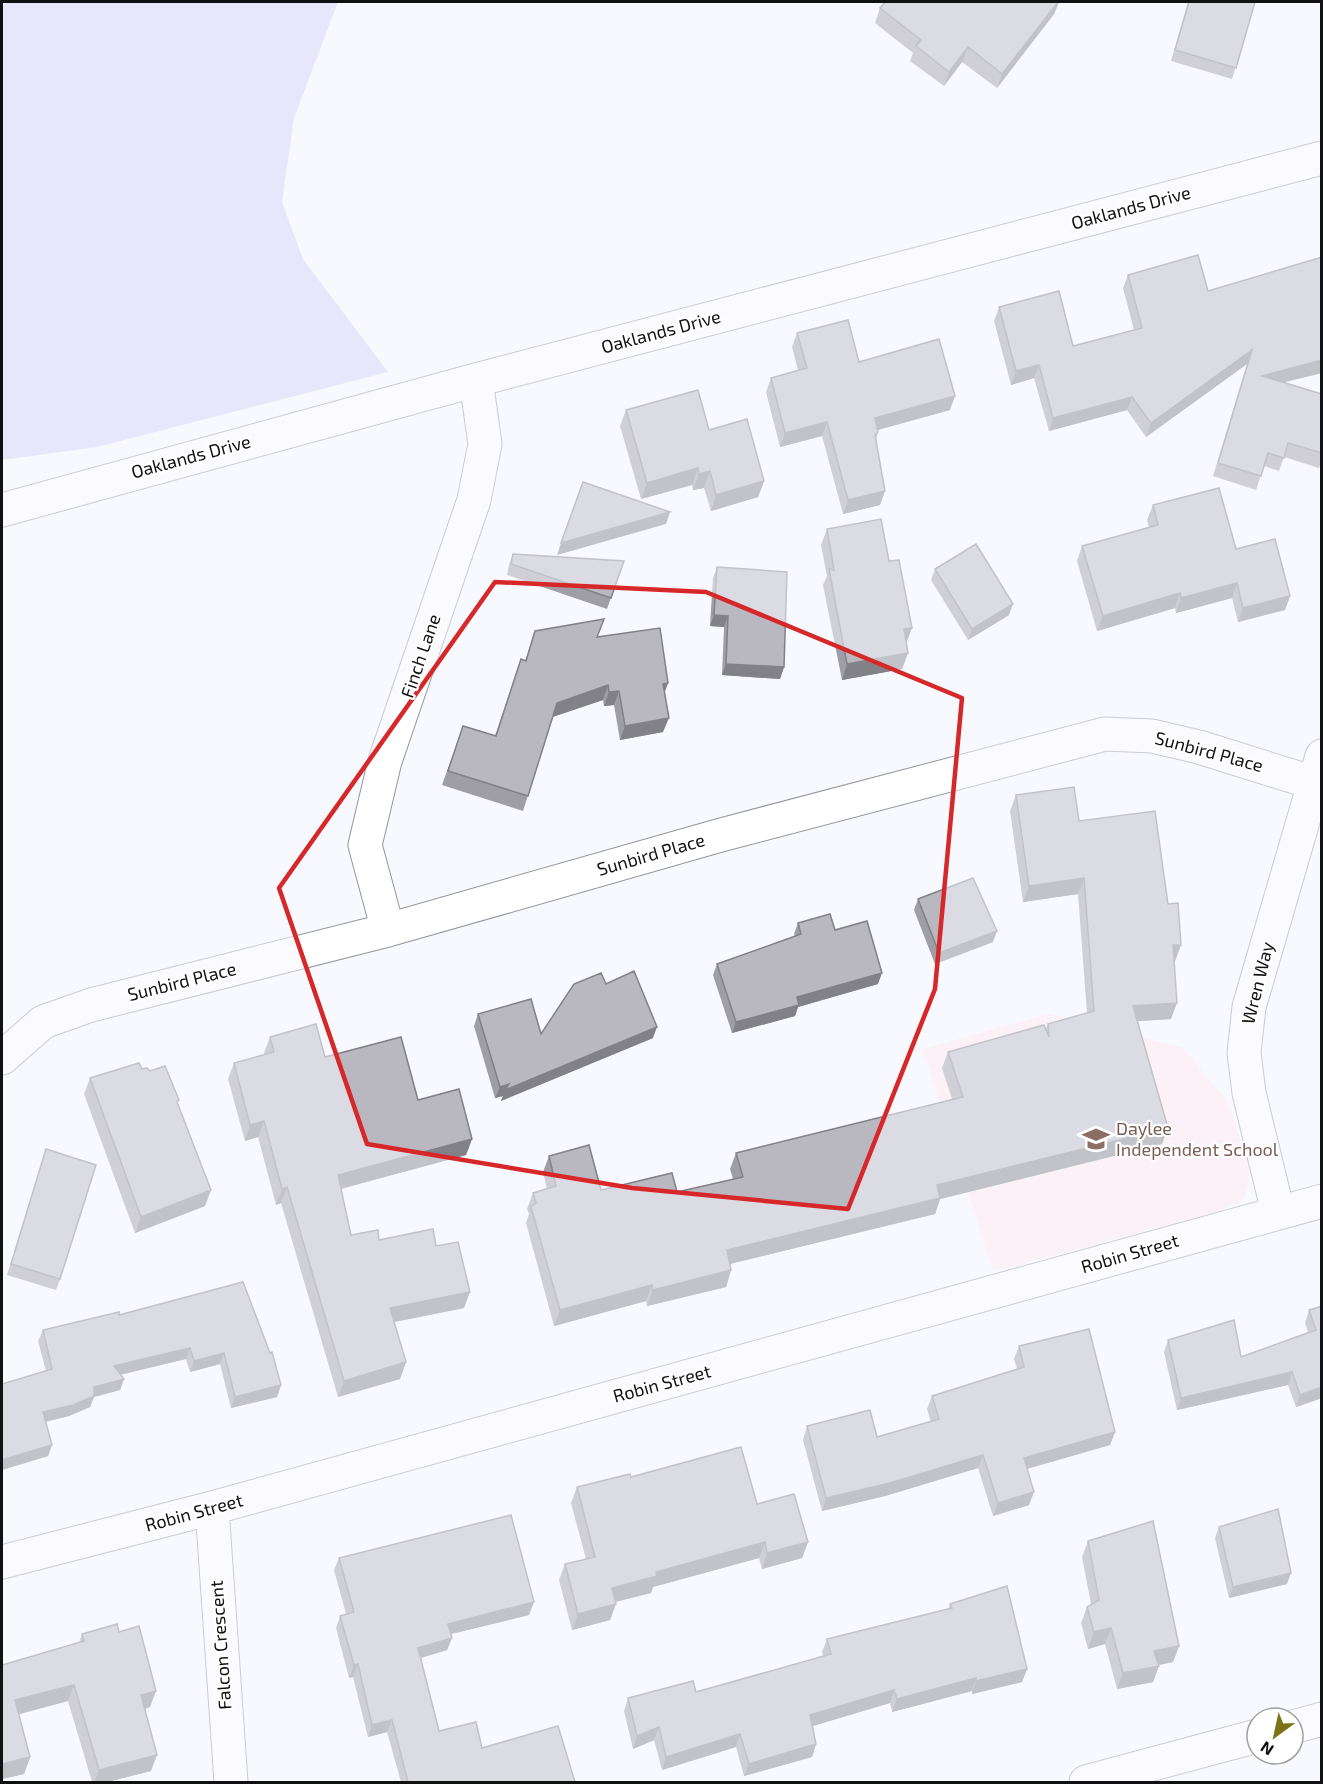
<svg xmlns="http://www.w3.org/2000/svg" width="1323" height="1784" viewBox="0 0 1323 1784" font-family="'Exo 2',sans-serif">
	<rect width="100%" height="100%" fill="#f8f8ff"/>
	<path fill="#fee8eb" d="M1049,1014l134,34 46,56 22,70 -7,25 -32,15 -219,57 -70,-222z"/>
	<path fill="#d3d1f7" d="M2,2h336l-44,116 -12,84 21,57 85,113 -291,75 -95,13z"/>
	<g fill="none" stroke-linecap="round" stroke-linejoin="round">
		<defs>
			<path id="minor" d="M388,930l-23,-85 20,-84 89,-261 11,-56 -9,-64
				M2,1058l41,-36 48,-17 297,-75 333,-95 384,-101 47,2 47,11 115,36
				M1278,1212l-29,-119 -5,-40 5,-46 73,-251
				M212,1508l19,274
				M2,1562l210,-54 1110,-307
				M1293,1727l29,-8
				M1086,1782l171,-46"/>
			<path id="tertiary" d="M2,510l474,-130 846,-222"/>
		</defs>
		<use href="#minor" stroke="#95959d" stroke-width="35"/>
		<use href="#tertiary" stroke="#95959d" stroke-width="35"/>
		<use href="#minor" stroke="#fff" stroke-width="33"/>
		<use href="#tertiary" stroke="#fff" stroke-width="33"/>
	</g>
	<path fill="#9f9ea6" d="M885,2h174l-5,12 -57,74 -35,-26 -18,24 -34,-25 3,-8 -38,-30 5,-15z
		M1188,2h67l-23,77 -61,-18z
		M1322,257v116l-38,9 38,12v67l-3,7 -35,-11 -5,14 -15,-5 -8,24 -43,-14 34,-112 -101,73 -19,-27 -78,21 -15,-53 -23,7 -17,-64 5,-14 74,39 61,-16 -11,-42 5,-13 80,16z
		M797,333l62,29 91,48 -72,20v2l-2,8 4,65 -37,9 -21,-78 -42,11 -14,-55 5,-14 27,-8 -6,-23z
		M626,410l83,20 55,51 -6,16 -47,14 -7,-23 -11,2 -1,-5 -51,14 -21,-73z
		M1153,505l83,44 54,47 -5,14 -47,12 -6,-24 -56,15 -1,-5 -78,23 -20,-70 5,-15 67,-19 -2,-7z
		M827,529l62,32 19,92 -6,16 -60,11 -19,-95 4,-9 -6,-31z
		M513,554l111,7 -17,48 -100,-34 2,-10z
		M717,567l67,100 -4,12 -58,-4 2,-48 -14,-1 3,-48z
		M935,569l74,46 -41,25 -37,-60z
		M535,631l62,6 71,46 -4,10 -1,39 -43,8 -6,-35 -10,1 -1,-6 -50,17 -30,94 -81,-26 21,-59 32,10 26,-77 4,2z
		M1016,795l63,26 89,83 13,41 -6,16h-1l-3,58 -34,2 25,123 -222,55 -5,15 -205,50 1,6 -5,17 -79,19 -1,-5 -92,25 -28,-103 3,-9 -2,-5 6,-16 14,-4 -4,-17 6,-16 52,34 76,2 56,-13 -3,-10 6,-16 216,-54 -10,-31 6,-16 98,-23 2,-5 39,-11 -9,-119 -55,8 -13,-91z
		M918,899l75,43 -58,22 -21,-54z
		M798,923l37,7 43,54 -80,23 -3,9 -63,17 -19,-58 4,-11 78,-28 -1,-2z
		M606,984l47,54 -152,63 2,-5 -8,2 -21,-72 4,-12 63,20z
		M270,1037l55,20 93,43 54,39 -6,16 -125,34 10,46 28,5 57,6 28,62 -70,14 12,40 -6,17 -62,18 -57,-194 -5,2 -18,-68 -13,4 -17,-62 6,-16 30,-8v-2z
		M142,1069l37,31 -2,3 28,103 -70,27 -51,-139 6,-16z
		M46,1149l14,130 -4,11 -49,-15z
		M243,1282l38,103 -4,12 -46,11 -11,-44 -30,8 -4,-13 -66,16 4,4 -4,11 -26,7 -4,10 -21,9 -23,6 6,23 -4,11 -46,14v-86l44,-13 -8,-30 5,-11 76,-15z
		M1322,1306v92l-26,9 -8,-22 -111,25 -13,-58 4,-12 73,17 67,-25 -3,-9 4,-13z
		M1019,1346l96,86 -5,13 -83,24 2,36 -36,11 -15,-48 -93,28 -63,15 -19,-71 4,-14 70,11 54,-15 -4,-13 5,-13 85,-27 -3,-10z
		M631,1477l126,27 51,38 -6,16 -40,11 -3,-11 -106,29 -2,6 -35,9 -6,18 -38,10 -13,-50 6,-16 21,-5 -15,-56 6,-16z
		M1219,1527l68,57 -58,14 -14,-60z
		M1088,1541l91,105 -6,16 -14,3 -6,17 -36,7 -12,-45 -17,5 -7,-26 6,-16 4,-3 -9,-47z
		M339,1558l190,57 -78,19 1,4 -5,12 -26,8 18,73 136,51h-174l-14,-50 -19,5 -15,-60 -4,1 -13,-50 4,-12 6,-2 -12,-44z
		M950,1604l77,65 -5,13 -50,12v-3l-80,21 -2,-9 -77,23 3,18 -4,13 -68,19 -8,-29 -74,23 -8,-30 -21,9 -9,-38 4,-13 68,-6 127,-36 -1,-4 5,-13 121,-30z
		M119,1632l31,75 -5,2 6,62 -44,11h-15l-24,-81 -50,13 12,43 -6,17 -22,5v-114l77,-22 3,-9z"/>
	<path fill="#828187" d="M1058,2h1l-5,12 -57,74 5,-14z
		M968,47l-6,15 -18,24 5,-14z
		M1252,350l-5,14 -101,73 5,-14z
		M1322,360v13l-65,16 5,-13z
		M1039,365l-5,13 -23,7 5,-14z
		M955,396l-5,14 -80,22 5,-14z
		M1132,397l-5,13 -78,21 4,-13z
		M827,422l-5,14 -42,11 5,-14z
		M698,468l-6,17 -51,14 6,-16z
		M710,471l-6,17 -11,2 6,-16z
		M764,481l-6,16 -47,14 5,-16z
		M885,491l-5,14 -37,9 5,-14z
		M670,512l-4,12 -109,31 4,-12z
		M1237,583l-5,15 -56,15 5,-15z
		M1180,593l-5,15 -78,23 6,-15z
		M1290,596l-5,14 -47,12 5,-14z
		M1013,604l-4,11 -41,25 4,-11z
		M714,615l14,1 -4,11 -14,-1z
		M912,628l-6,16 -2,-15z
		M908,653l-6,16 -60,11 5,-16z
		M726,664l58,3 -4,12 -58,-4z
		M668,683l-5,14v-13z
		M608,685l-5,15 -51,17 5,-14z
		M619,691l-5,14 -10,1 5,-14z
		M669,718l-6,14 -43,8 5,-14z
		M1084,878l-6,16 -55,8 6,-16z
		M997,931l-4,11 -58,22 4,-11z
		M1173,945h8l-6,16h-8z
		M882,973l-4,11 -80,23 -3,9 -63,17 4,-11 61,-25z
		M1177,1003l-6,16 -44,3 6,-16z
		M657,1027l-4,11 -152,63 2,-5 -8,2 5,-11z
		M264,1121l-6,16 -13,4 5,-16z
		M1168,1128l-6,16 -222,55 -5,15 -214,52 6,-16 210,-65z
		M472,1139l-6,16 -134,36 6,-16z
		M287,1187l-6,16 -5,2 6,-16z
		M211,1190l-6,16 -70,27 6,-16z
		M731,1270l-5,17 -79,19 6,-16z
		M652,1285l-6,16 -92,25 6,-16z
		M470,1292l-6,16 -80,16 6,-16z
		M190,1348l-4,11 -76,18 4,-11z
		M224,1353l-4,11 -30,8 4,-11z
		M406,1362l-6,17 -62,18 6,-16z
		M1292,1372l-4,13 -111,25 4,-12z
		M124,1379l-4,11 -26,7 -4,10 -21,9 -30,7 4,-11 51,-25z
		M281,1385l-4,12 -46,11 4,-11z
		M1322,1387v11l-26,9 4,-12z
		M1115,1432l-5,13 -91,26 5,-13z
		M52,1445l-4,11 -46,14v-10z
		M983,1455l-5,13 -93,28 -63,15 4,-13z
		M1034,1492l-5,13 -36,11 5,-13z
		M765,1542l-6,16 -106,29 -2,6 -45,11 6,-16 44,-16z
		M808,1542l-6,16 -40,11 5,-16z
		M1291,1573l-4,11 -58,14 4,-11z
		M534,1602l-5,13 -86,21 5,-12z
		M616,1604l-6,16 -38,10 6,-16z
		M1111,1628l-6,16 -17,5 6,-17z
		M452,1638l-5,12 -34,10 5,-12z
		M1179,1646l-6,16 -25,5 6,-16z
		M358,1664l-5,13 -4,1 5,-13z
		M1159,1666l-6,16 -36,7 6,-16z
		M1027,1669l-5,13 -50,12 4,-13z
		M976,1678l-4,13 -80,21 5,-13z
		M74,1685l-6,16 -59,16 6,-17z
		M894,1690l-4,13 -84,25 4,-13z
		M156,1691l-6,16 -15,4 6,-16z
		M392,1720l-5,12 -19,5 4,-12z
		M659,1727l-5,13 -21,9 4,-13z
		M740,1734l-4,13 -74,23 4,-13z
		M816,1744l-4,13 -68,19 5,-12z
		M157,1755l-6,16 -44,11h-13l5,-12z
		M30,1757l-6,17 -22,5v-15z"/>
	<path fill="#b9b8c1" stroke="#828187" stroke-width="1.5" d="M885,2h173l-56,72 -34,-27 -19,25 -33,-26 5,-6 -41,-32z
		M1189,2h66l-19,66 -61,-18z
		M1198,255l10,36 114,-34v103l-60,16 60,18v59l-34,-10 -4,15 -16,-5 -7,23 -43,-13 34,-113 -101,73 -19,-26 -79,21 -14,-53 -23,6 -17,-64 60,-16 14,55 69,-18 -14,-53z
		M848,320l11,42 80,-23 16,57 -80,22 3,14 -3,3 10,56 -37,9 -21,-78 -42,11 -14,-55 36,-10 -10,-35z
		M698,390l11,40 38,-11 17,62 -48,14 -6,-24 -11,3 -1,-6 -51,15 -21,-73z
		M583,482l87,30 -109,31z
		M1219,488l17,61 39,-10 15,57 -47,12 -6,-25 -56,15 -1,-5 -77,23 -21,-70 76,-21 -5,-20z
		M881,519l8,42 10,-1 13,68 -8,1 4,24 -61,11 -18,-95 5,1 -7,-41z
		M976,544l37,60 -41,25 -37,-60z
		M513,554l111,7 -13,37 -100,-34z
		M717,567l70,5 -3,95 -58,-3 2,-48 -14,-1z
		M604,619l-7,18 63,-9 8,55 -5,1 6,34 -44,8 -6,-35 -10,1 -1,-7 -51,18 -29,93 -80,-25 15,-45 33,10 25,-77 5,2 9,-30z
		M1074,787l5,34 76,-10 13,93 10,-1 3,42h-8l4,58 -44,3 35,122 -231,57 3,13 -213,52 4,20 -78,20 -1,-5 -92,25 -29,-103 5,-4 -3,-10 23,-7 -7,-30 40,-11 12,45 71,-17 5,19 66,-15 -7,-24 227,-56 -15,-45 96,-27 5,12 -1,-13 46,-13 -10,-133 -55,8 -13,-91z
		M973,878l24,53 -58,22 -21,-54z
		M830,914l5,16 32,-9 15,52 -85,24 2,8 -63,17 -19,-58 84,-30 -3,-11z
		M634,971l23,56 -152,63 4,-6 -9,3 -22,-73 53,-15 10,35 33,-50 27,-11 5,11z
		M316,1024l9,33 76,-20 17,63 41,-11 13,50 -134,36 13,60 27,-5 1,10 54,-11 3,17 22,-4 12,50 -80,16 16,54 -62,19 -57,-194 -5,2 -18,-68 -14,4 -16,-62 40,-11 -4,-15z
		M139,1063l3,6 5,-1 3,3 15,-5 14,34 -2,2 34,88 -70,27 -51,-139z
		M46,1149l50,16 -36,114 -49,-15z
		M243,1282l27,71 2,-1 9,33 -46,12 -11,-44 -30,8 -4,-13 -76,18 10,13 -30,8v9l-21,9 -30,7 9,33 -50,15v-76l50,-15 -9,-39 76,-18v3z
		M1322,1306v81l-22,8 -8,-23 -111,26 -13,-58 66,-20 7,37 75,-27 -7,-20z
		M1089,1329l26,103 -91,26 10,34 -36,11 -15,-48 -93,28 -64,15 -19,-72 63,-16 7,27 62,-18 -7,-23 92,-29 -5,-21z
		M741,1447l16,57 37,-10 14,48 -41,11 -2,-11 -109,30 1,4 -45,12 4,16 -38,10 -13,-50 30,-7 -18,-70 53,-13 1,3z
		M1278,1509l13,64 -58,14 -14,-60z
		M511,1515l23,87 -86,22 4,14 -34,10 21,83 37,-9 6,26 76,-22 17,56h-167l-16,-62 -20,5 -14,-61 -4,1 -14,-49 14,-4 -15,-54z
		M1153,1521l26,125 -25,5 5,15 -36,7 -12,-45 -17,4 -7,-25 12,-7 -11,-59z
		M1007,1586l20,83 -51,12v-3l-79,21 -3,-9 -84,25 6,29 -67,20 -9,-30 -74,23 -7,-30 -22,9 -9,-38 65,-17 3,11 135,-38 -4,-15 125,-31 -2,-4z
		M117,1624l2,8 20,-6 17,65 -15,4 16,60 -58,15 -25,-85 -59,15 15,57 -28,7v-99l82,-24 -2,-7z"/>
	<path d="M0 0H1323V1784H0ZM495,582l211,10 256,106 -27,291 -87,220 -216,-21 -265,-44 -88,-256z" fill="#f8f8ff" fill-opacity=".55" fill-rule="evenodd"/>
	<path fill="none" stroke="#d62828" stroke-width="4.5" stroke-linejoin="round" d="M495,582l211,10 256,106 -27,291 -87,220 -216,-21 -265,-44 -88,-256z"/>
	<defs>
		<symbol id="school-bare" viewBox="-9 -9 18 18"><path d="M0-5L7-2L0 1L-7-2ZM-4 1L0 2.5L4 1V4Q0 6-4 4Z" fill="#8d6e63" stroke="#fff" stroke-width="2.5" paint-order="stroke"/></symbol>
	</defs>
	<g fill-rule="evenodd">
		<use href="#school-bare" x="1077" y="1120" width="38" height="38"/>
	</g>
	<g text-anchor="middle" stroke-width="4.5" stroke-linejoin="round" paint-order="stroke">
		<g font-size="18" fill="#111114" stroke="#fff">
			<text transform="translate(1131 208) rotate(-15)" y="6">Oaklands Drive</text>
			<text transform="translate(661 332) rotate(-15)" y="6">Oaklands Drive</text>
			<text transform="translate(191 457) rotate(-15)" y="6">Oaklands Drive</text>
			<text transform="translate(421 656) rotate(-71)" y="6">Finch Lane</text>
			<text transform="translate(1209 752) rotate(15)" y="6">Sunbird Place</text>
			<text transform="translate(651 855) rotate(-16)" y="6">Sunbird Place</text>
			<text transform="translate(182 982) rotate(-14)" y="6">Sunbird Place</text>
			<text transform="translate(1258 983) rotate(-76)" y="6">Wren Way</text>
			<text transform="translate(1130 1254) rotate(-16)" y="6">Robin Street</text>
			<text transform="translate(662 1384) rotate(-15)" y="6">Robin Street</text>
			<text transform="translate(194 1513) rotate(-15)" y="6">Robin Street</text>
			<text transform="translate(221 1645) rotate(-94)" y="6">Falcon Crescent</text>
		</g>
		<g font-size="18" fill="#785e54" stroke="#fff" text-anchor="start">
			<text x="1116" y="1135">Daylee<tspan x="1116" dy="21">Independent School</tspan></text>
		</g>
	</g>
	<rect width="1323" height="1784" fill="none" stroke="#111114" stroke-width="6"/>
	<g transform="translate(1275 1736) rotate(213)"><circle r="28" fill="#ffffff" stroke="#a0a0a1" stroke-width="1.5"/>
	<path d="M0-4.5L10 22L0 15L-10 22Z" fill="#7b7315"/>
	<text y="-9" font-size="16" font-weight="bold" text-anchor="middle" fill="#111114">N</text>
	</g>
</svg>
